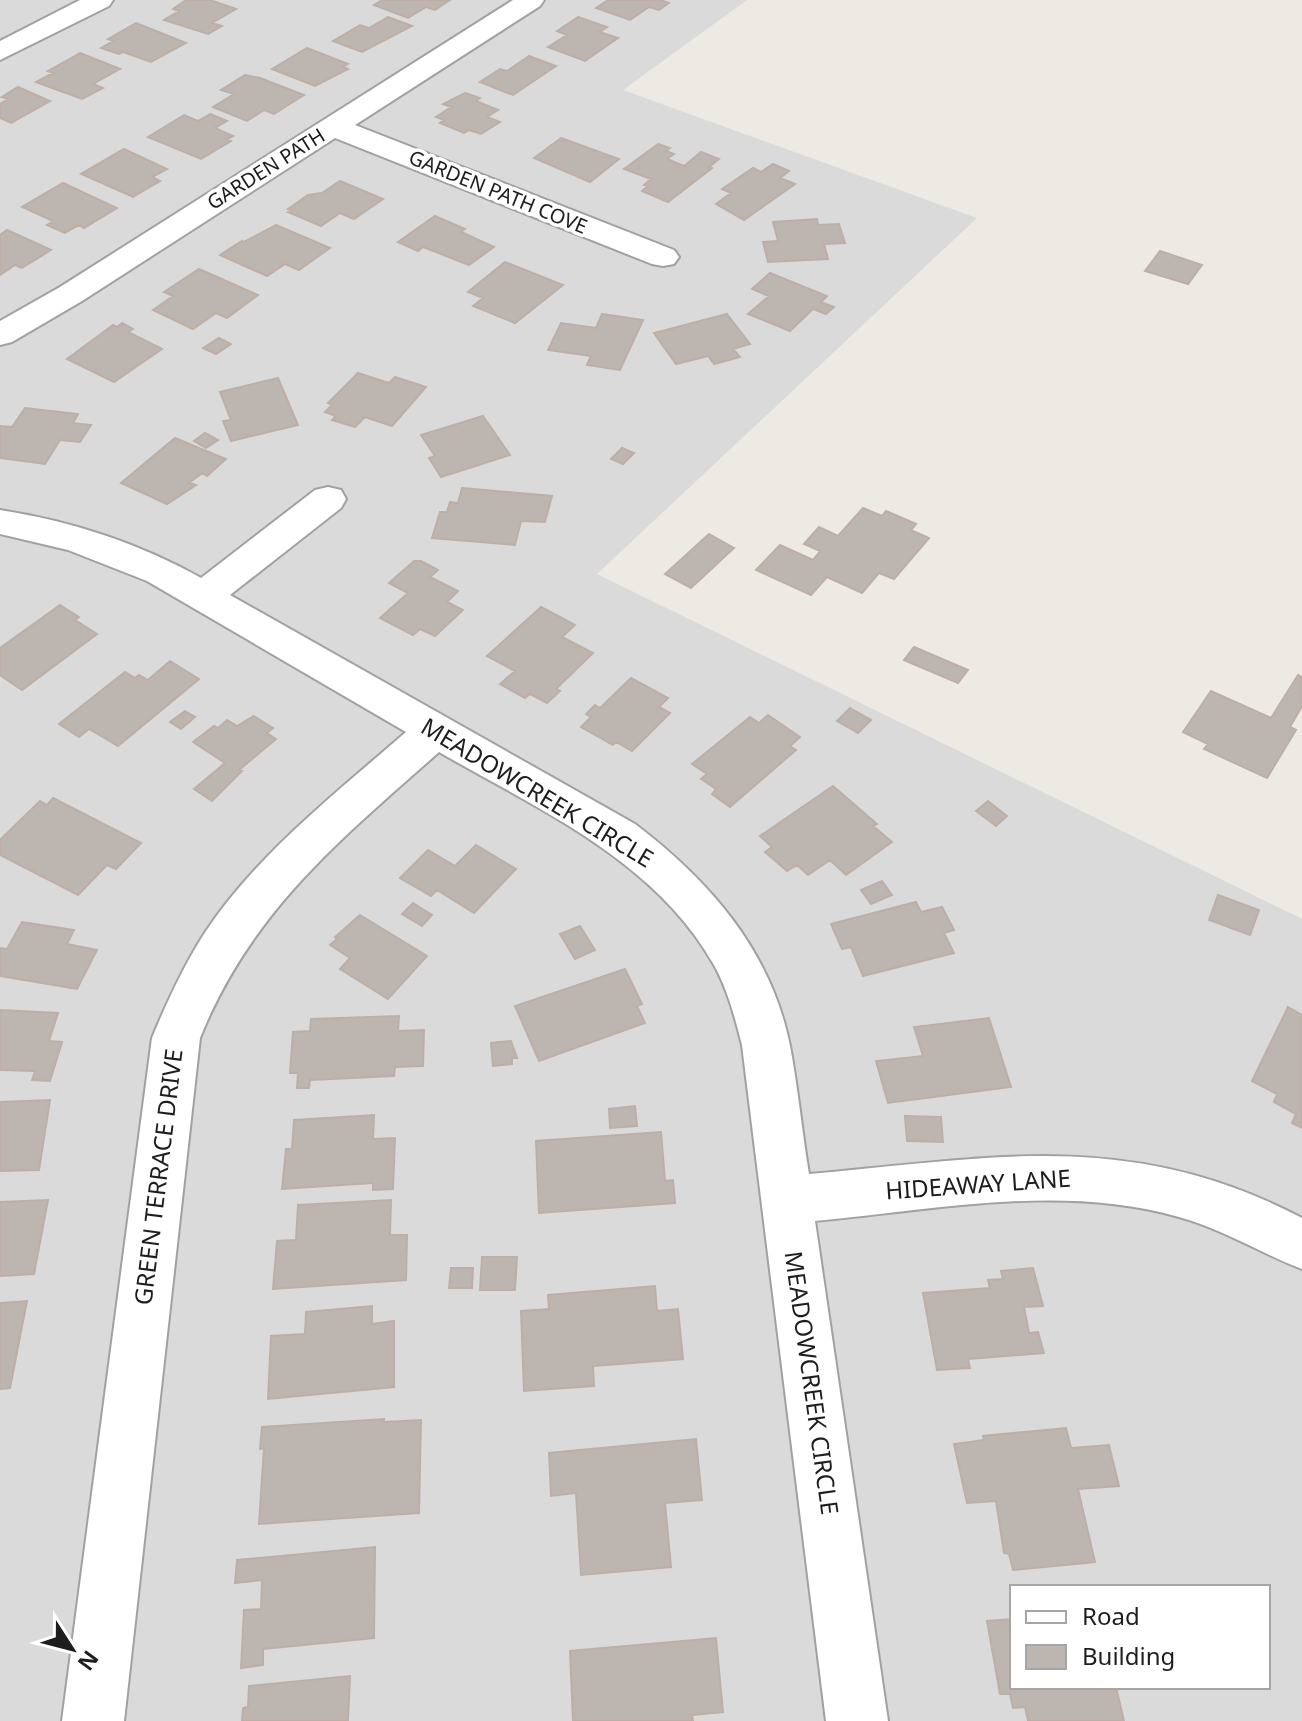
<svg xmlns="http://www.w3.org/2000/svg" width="1302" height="1721" viewBox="0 0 1302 1721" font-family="'Noto Sans',sans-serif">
	<rect width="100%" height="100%" fill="#ede9e3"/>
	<path fill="#dbdada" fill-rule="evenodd" d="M0,0h747l-124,90 354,128 -380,356 705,345v802h-1302zM1012,1587h256v100h-256z"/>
	<path fill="#bdb5b0" stroke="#bdafa7" stroke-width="2" d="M186,0h24l26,9 -24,14 10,3 -14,8 -44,-14 15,-9 -6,-2z
		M382,0h68l-15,10 -9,-3 -18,11 -34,-13z
		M608,0h53l8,3 -10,7 -10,-3 -19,13 -34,-12z
		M388,17l24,9 -50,26 -29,-11 27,-16 9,3z
		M578,17l29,10 -7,5 18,6 -33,23 -37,-14 19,-12 -10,-4z
		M136,23l50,20 -35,19 -28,-10 -4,2 -18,-6 12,-7 -5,-2z
		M307,48l41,16 -5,3 5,2 -33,17 -43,-17z
		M80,53l40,16 -27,15 10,4 -21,11 -46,-17 17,-9 -5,-2z
		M529,56l27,10 -43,29 -33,-13 20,-13 7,2z
		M245,75l15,3 44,17 -30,19 -10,-4 -17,11 -34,-14 21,-13 -13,-4z
		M18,87l32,14 -39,22 -11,-5v-14l8,-5 -6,-2z
		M465,93l15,5 -4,3 22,9 -11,7 13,5 -19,12 -12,-4 -5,3 -24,-10 4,-3 -8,-3 15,-10 -8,-3z
		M210,114l17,7 -12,7 18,8 -6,3 4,2 -30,18 -53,-22 36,-22 14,6z
		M561,138l58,21 -29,23 -56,-24z
		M658,144l12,4 -4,3 8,3 -7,5 17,7 17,-14 18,7 -10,8 3,1 -44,34 -26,-11 6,-5 -4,-1 7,-6 -27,-10z
		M124,149l43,20 -15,8 8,4 -27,16 -52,-23z
		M773,164l16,7 -9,7 15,6 -51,36 -28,-16 15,-11 -9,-4 31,-21 8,4z
		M340,181l43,18 -29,20 -14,-6 -19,13 -33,-14 3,-2 -3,-1 20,-14 14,-2z
		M63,183l54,25 -33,20 -5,-3 -14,8 -18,-8 6,-4 -31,-14z
		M435,216l30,13 -4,3 33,15 -25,18 -46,-18 -5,4 -20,-9z
		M817,219l1,6 21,-1 6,19 -21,1 4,15 -60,3 -5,-20 15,-1 -5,-19z
		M276,225l54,23 -31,22 -14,-6 -18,12 -47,-21 22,-14 2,1z
		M7,230l44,20 -29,18 -7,-3 -15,10v-40z
		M1160,251l42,14 -14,19 -43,-13z
		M505,262l58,23 -48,38 -42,-17 10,-8 -15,-6z
		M199,269l59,26 -31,23 -11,-5 -23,16 -40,-19 20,-14 -9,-4z
		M770,273l57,23 -6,6 13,5 -8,7 -13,-5 -23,22 -42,-17 21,-18 -17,-7z
		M602,314l41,6 -23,50 -33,-5 4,-9 -43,-6 13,-27 35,5z
		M727,314l23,30 -17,5 7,8 -26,7 -6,-8 -32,8 -22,-31z
		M122,323l11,6 -5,3 34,17 -48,33 -47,-23 46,-34 4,2z
		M219,338l12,6 -15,10 -13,-6z
		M358,373l31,10 6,-6 31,10 -34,39 -27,-9 -10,10 -23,-7 4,-4 -11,-4 7,-7 -4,-2z
		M278,378l20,47 -67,16 -8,-20 8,-1 -11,-28z
		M25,408l53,6 -5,9 18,2 -11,17 -20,-2 -15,24 -45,-6v-32l12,1z
		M483,416l27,39 -69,22 -12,-19 6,-2 -14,-21z
		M205,433l13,7 -12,8 -12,-7z
		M175,438l51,21 -19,17 -5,-3 -13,10 7,2 -29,19 -46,-21z
		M622,448l12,5 -11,11 -12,-5z
		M462,488l90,8 -7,26 -24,-1 -6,24 -83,-7 8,-26h7l3,-10 8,1z
		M863,508l19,8 4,-5 30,13 -5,6 18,8 -35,41 -15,-6 -17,20 -35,-16 -16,18 -55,-25 24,-25 33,15 7,-9 -16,-7 15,-17 19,9z
		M709,534l25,14 -43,40 -26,-14z
		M414,561h7l17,9 -8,7 28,14 -11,11 16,8 -28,26 -15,-7 -7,6 -33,-17 28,-25 -19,-10z
		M60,605l19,12 -4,3 22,14 -75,56 -22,-15v-27z
		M541,607l34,18 -13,12 31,16 -37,36 4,2 -13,12 -17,-9 -5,4 -25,-14 15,-13 -28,-15z
		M914,647l54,23 -10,13 -54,-23z
		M170,661l29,18 -81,67 -29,-17 -10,8 -20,-13 66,-52 10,6 4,-3 9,5z
		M1298,675l4,2v29l-12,21 6,3 -29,48 -63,-29 4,-5 -25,-12 28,-41 60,27z
		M631,678l37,20 -9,9 11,6 -38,38 -16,-9 -3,3 -32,-18 10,-10 -5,-3 9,-9 5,3z
		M850,708l21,12 -13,13 -21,-12z
		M185,711l10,6 -14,12 -11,-7z
		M768,715l32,22 -10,9 6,4 -66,57 -18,-13 4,-5 -15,-10 6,-5 -15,-10 58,-47 9,6z
		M254,716l19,12 -6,5 9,6 -37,31 3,1 -30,30 -18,-12 31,-26 -32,-21 21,-16 4,2 9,-8 10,6z
		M833,786l44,38 -4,2 19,16 -46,33 -16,-15 -22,15 -11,-10 -10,6 -22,-19 7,-5 -12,-11z
		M53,798l88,45 -25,26 -9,-4 -29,30 -78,-40v-15l40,-39 7,4z
		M988,801l19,15 -11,10 -20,-15z
		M476,845l40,24 -42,44 -37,-23 -6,6 -31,-18 28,-28 27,16z
		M882,881l10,14 -21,9 -10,-14z
		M1218,895l41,15 -9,25 -41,-15z
		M916,902l5,10 21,-5 12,23 -10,3 10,20 -91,23 -12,-29 -9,2 -11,-25z
		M413,903l19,12 -10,11 -20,-12z
		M360,915l67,41 -39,43 -48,-30 10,-11 -20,-13 7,-6 -2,-2z
		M22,922l52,8 -7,14 30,6 -20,39 -77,-13v-28l7,1z
		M580,926l15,24 -20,9 -15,-25z
		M625,969l17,35 -5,2 8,17 -106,38 -24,-55z
		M1288,1007l14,8v113l-10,-5 4,-9 -22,-12 3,-8 -25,-13z
		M0,1010l58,3 -9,28 13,1 -12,39 -18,-1 3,-9 -35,-1z
		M399,1016l-1,15 26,-1 -1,36 -28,1 -1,9 -84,4 -1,8h-12l1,-15h-8l3,-41 17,-1 1,-12z
		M989,1018l22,69 -123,16 -12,-42 47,-5 -9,-29z
		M511,1041l6,17h-5v6l-19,2 -2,-23z
		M50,1100l-11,70 -39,1v-69z
		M635,1106l2,20 -27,2 -1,-19z
		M374,1115l-1,24 22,-1 -2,51 -20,1v-7l-91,6 4,-40h6l2,-29z
		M905,1116l36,1 2,25 -36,-1z
		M661,1132l4,49 8,-1 2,23 -136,10 -3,-72z
		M48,1200l-14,74 -34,2v-74z
		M391,1200l-1,35h17l-1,45 -133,9 4,-48 19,-1 2,-35z
		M482,1257h35l-2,33h-35z
		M451,1268h22l-1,20h-23z
		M1033,1268l10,38 -19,1 5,26 9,-1 6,21 -76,6 2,9 -33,2 -14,-77 67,-5 -2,-8 15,-1 -2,-8z
		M655,1286l2,25 21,-2 5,50 -90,7 1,20 -70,5 -3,-80 28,-2 -1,-14z
		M27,1301l-17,87 -10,1v-86z
		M372,1306v18l22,-3v66l-126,12 3,-63 34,-2 1,-22z
		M384,1419v3l37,-2 -2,93 -160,11 5,-76 -4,1 2,-22z
		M1066,1428l5,20 38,-3 10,41 -41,3 17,73 -82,8 -4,-16 -5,-1 -8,-52 -29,2 -13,-59 30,-4 -1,-4z
		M696,1439l6,61 -37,3 6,64 -90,8 -5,-82 -25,3 -2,-43z
		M375,1547l-1,91 -111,11v16l-22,3 3,-58 17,-1 1,-29 -27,3 2,-23z
		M1012,1619v68h104l8,34h-96l-3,-14 -12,1 -3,-14h-10l-13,-73z
		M716,1638l7,74 -31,3 1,6h-120l-3,-70z
		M350,1676l-2,45h-106l1,-13 5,-1 1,-21z"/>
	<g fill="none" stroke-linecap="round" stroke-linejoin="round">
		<defs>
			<path id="minor" d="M80,0h33l-4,6 -109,54v-19z
				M513,0h31l-4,6 -185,119 319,125 5,7 -5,7 -11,2 -11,-2 -317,-126 -253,163 -70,41 -12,3v-24l60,-34z
				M328,487l13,3 5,9 -5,9 -111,87 405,229c75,57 136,127 155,222 8,42 12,86 19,128 182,-16 321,-46 493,44v51c-42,-16 -79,-40 -123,-52 -117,-34 -245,-7 -364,4l73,500h-62l-84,-676c-7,-27 -14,-55 -28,-80 -59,-105 -176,-156 -275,-213 -99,88 -188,159 -239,286l-76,683h-62l90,-683c15,-36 31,-71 52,-104 52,-79 131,-140 202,-202l-259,-151 -79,-31 -68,-16v-24c70,11 139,33 201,68l114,-88z"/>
		</defs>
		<use href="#minor" stroke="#a1a1a1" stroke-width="4"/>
		<use href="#minor" fill="#fff" fill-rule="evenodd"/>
	</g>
	<g text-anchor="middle" stroke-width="7" stroke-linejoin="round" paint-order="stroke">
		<g font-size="20" fill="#1d1d1d" stroke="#fff">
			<text transform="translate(266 169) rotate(-32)" y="7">GARDEN PATH</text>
			<text transform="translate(498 192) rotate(22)" y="7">GARDEN PATH COVE</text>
		</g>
		<g font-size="24" fill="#1d1d1d" stroke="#fff">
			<text transform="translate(537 793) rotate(31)" y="8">MEADOWCREEK CIRCLE</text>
			<text transform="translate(159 1177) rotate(-83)" y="8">GREEN TERRACE DRIVE</text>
			<text transform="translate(978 1185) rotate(-4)" y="8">HIDEAWAY LANE</text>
			<text transform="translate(811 1383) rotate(82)" y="8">MEADOWCREEK CIRCLE</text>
		</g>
	</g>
	<rect x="1010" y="1585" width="260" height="104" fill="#ffffff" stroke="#a5a5a5" stroke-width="2"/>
	<rect x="1026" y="1611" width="40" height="12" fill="#ffffff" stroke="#a5a5a5" stroke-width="2"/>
	<text x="1082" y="1625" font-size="24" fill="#1d1d1d">Road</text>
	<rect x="1026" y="1645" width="40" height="24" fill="#bdb5b0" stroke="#a5a5a5" stroke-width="2"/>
	<text x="1082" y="1665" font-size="24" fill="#1d1d1d">Building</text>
	<g transform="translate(72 1649) rotate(126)" stroke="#ffffff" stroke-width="6" paint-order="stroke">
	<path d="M0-6L14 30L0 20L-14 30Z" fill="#1d1d1d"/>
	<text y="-12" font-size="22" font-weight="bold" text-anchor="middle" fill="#1d1d1d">N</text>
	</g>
</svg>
